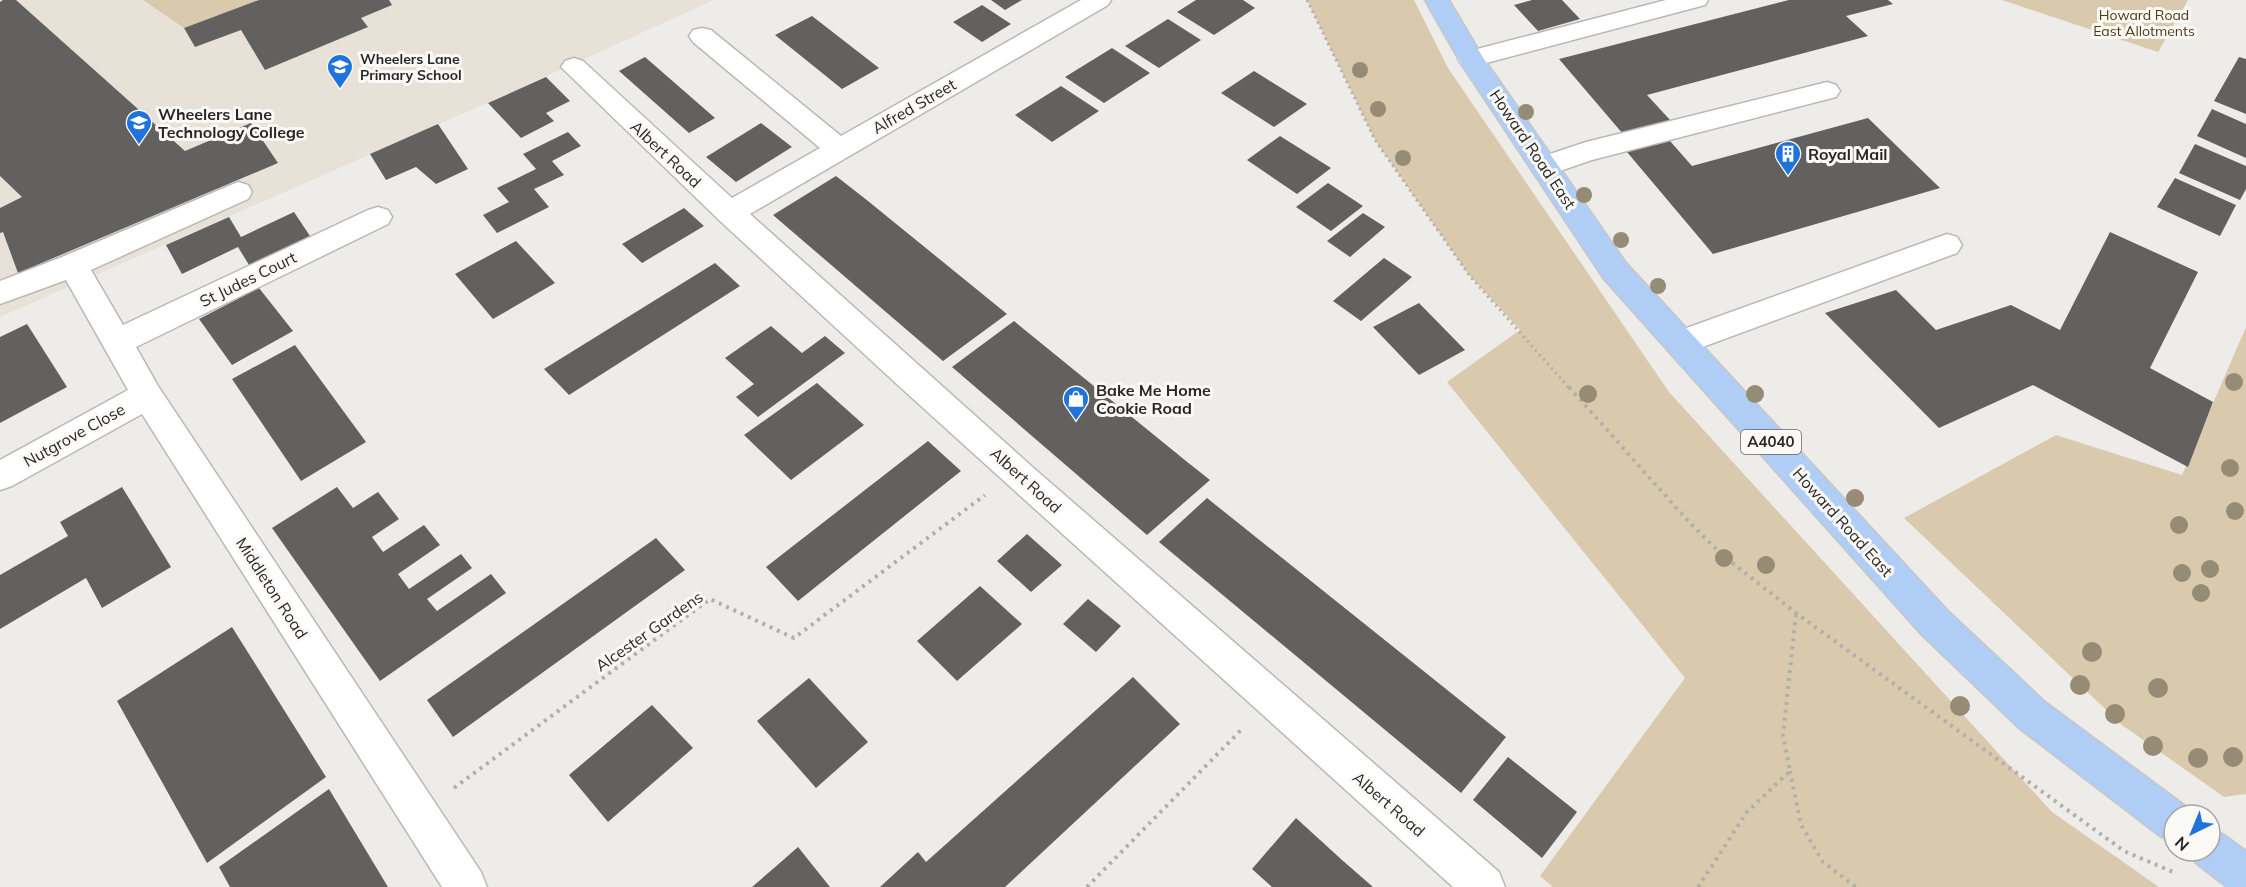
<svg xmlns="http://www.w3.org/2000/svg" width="2246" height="887" viewBox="0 0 2246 887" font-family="Mulish,sans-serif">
	<rect width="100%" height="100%" fill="#eeece9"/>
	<path fill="#e7e1d8" d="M0,0h714l-227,103 -487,214z"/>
	<path fill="#dacaad" d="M143,0h116l-75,28z
		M1307,0h107l34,68 221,324 383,420 107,75h-606l-13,-11 145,-198 -238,-296 73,-52 -51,-55 -94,-135z
		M2002,0h186l-30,52z
		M2246,327v467l-22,3 -102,-72 -218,-207 152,-83 126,40z"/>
	<path fill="#63615f" d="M3,0h13l169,151 66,-28 27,40 -260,110 -15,-41 -3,1v-25l22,-11 -22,-21v-174z
		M259,0h130l3,5 -31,13 7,9 -103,43 -24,-40 -46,17 -11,-19z
		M991,0h31l-17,10z
		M1196,0h47l12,8 -41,27 -37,-23z
		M1532,0h30l18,19 -42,12 -24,-26z
		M1789,0h99l5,4 -47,12 22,20 -221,59 24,26 -48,13 -64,-75z
		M982,5l29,19 -29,18 -29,-20z
		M812,16l67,52 -37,21 -67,-54z
		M1168,19l33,21 -42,28 -34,-22z
		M1112,48l38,25 -46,30 -39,-26z
		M645,57l70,61 -26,15 -70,-62z
		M2239,57l7,2v55l-32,-13z
		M1254,71l53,33 -33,23 -53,-34z
		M546,77l24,24 -24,12 8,8 -33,17 -33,-35z
		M1061,86l38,25 -47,31 -37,-27z
		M2212,109l34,15v34l-49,-22z
		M1868,118l72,70 -227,66 -86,-102 43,-11 22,25z
		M761,123l31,24 -56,35 -30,-25z
		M438,124l30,45 -32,15 -20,-17 -30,13 -16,-26z
		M568,132l13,14 -29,15 12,14 -30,14 15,18 -52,26 -14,-18 26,-13 -12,-14 39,-19 -13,-15z
		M1280,136l51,32 -34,26 -50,-34z
		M2195,144l51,22v23l-6,11 -61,-27z
		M836,176l32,25 139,113 -64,47 -170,-146z
		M2175,178l61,27 -16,31 -63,-29z
		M1328,183l35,23 -32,25 -35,-24z
		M684,208l20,18 -62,37 -20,-19z
		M294,212l16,24 -61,29 -11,-18 -56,27 -16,-29 63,-28 12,20z
		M1363,213l22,14 -35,30 -23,-16z
		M2110,232l88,40 -48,96 63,34 -25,65 -155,-82 -94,43 -114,-115 71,-23 40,40 75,-25 49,25z
		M516,241l39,42 -62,36 -38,-45z
		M1384,258l28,19 -51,44 -28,-20z
		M715,263l25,23 -171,109 -25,-26z
		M259,288l34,43 -61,34 -33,-46z
		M1419,303l46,47 -46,25 -46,-48z
		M1014,321l172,140 24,19 -63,55 -195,-168z
		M27,324l40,63 -67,36v-86z
		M771,326l31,27 23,-17 20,17 -87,64 -22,-20 18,-13 -29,-26z
		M295,345l71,97 -65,39 -69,-102z
		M817,383l47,42 -73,55 -47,-45z
		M928,441l33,30 -163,130 -32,-34z
		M122,487l49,80 -69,41 -16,-30 -86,51v-54l68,-39 -8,-14z
		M337,487l16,21 25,-16 21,27 -27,18 11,15 41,-27 16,20 -42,29 11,15 52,-35 11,14 -45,31 10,12 54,-37 15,19 -126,88 -108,-153z
		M1207,498l299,239 -45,56 -302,-251z
		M1027,534l35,31 -31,27 -34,-31z
		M656,538l29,32 -232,167 -26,-37z
		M980,586l42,38 -65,57 -40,-40z
		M1088,599l33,27 -25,26 -33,-28z
		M232,627l94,150 -119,86 -90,-162z
		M1133,677l47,47 -175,163h-125l38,-35 8,10z
		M809,678l59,64 -52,46 -59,-67z
		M652,705l41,43 -85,74 -39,-47z
		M1508,757l69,55 -35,46 -69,-58z
		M329,789l59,98h-158l-11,-20z
		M1296,818l46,42 31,27h-101l-20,-18z
		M798,847l32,40h-78l22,-19z"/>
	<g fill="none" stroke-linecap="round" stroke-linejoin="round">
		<defs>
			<path id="minor" d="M1081,0h30l-3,5 -358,209 287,257 462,401 6,15h-52l-553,-500 -181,-167 -158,-153 4,-6 9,-3 9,3 149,137 88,-50 -127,-106 -4,-6 4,-6 9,-2 9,2 130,106z
				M1666,0h42l-3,5 -234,62 -9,-2 -4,-6 4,-6z
				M1827,82l9,3 4,6 -4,6 -244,63 -47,16 -10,-3 -4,-7 4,-7 51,-17z
				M238,182l10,3 4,7 -4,7 -157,71 32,55 245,-115 10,-3 10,3 4,7 -4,7 -252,123 22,39 323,486 6,15h-45l-300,-473 -130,72 -12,4v-30l128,-70 -62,-110 -66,24v-23l62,-24z
				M1947,234l10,3 5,8 -5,8 -276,102 -11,-3 -5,-9 5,-9z"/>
			<path id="major" d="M1425,0h24l33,56 144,207 322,348 97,91 143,106 3,7h-17v27l-14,-6 -141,-108 -97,-93 -318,-356 -142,-214z
				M2210,829l14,6 22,16v36h-19l-31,-24 -5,-12h19z"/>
		</defs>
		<use href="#minor" stroke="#bab8b5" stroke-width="3"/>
		<use href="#major" stroke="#c7c7c7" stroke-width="3"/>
		<path stroke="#b0afac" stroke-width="3" stroke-dasharray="2 4" stroke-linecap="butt" d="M1307,0l68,140 94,135 101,114"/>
		<path stroke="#b0afac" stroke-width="4" stroke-dasharray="3 5" stroke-linecap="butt" d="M1569,387l119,134 33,33 75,59 328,238 49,21
			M1790,771l11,54 22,37 33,25
			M454,788l256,-189 84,39 191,-143
			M1087,887l156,-159
			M1698,887l49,-75 43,-41 -7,-36 13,-121"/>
		<use href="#minor" fill="#fff" fill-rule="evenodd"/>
		<use href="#major" fill="#b0cdf5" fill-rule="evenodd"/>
	</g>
	<g fill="#968b74">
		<circle cx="1360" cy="70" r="8"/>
		<circle cx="1378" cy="109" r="8"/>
		<circle cx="1526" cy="112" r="8"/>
		<circle cx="1403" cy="158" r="8"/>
		<circle cx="1584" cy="195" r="8"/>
		<circle cx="1621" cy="240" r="8"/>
		<circle cx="1658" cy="286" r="8"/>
		<circle cx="2234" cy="382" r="9"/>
		<circle cx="1588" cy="394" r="9"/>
		<circle cx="1755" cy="394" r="9"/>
		<circle cx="2230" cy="468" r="9"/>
		<circle cx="1855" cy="498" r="9"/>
		<circle cx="2235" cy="511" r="9"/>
		<circle cx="2179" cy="525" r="9"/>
		<circle cx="1724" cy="558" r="9"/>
		<circle cx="1766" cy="565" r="9"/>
		<circle cx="2210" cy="569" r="9"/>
		<circle cx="2182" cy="573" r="9"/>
		<circle cx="2201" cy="593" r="9"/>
		<circle cx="2092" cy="652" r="10"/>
		<circle cx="2080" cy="685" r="10"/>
		<circle cx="2158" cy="688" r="10"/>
		<circle cx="1960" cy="706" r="10"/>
		<circle cx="2115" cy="714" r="10"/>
		<circle cx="2153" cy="746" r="10"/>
		<circle cx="2233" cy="757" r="10"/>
		<circle cx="2198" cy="758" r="10"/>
	</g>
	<defs>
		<symbol id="school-pin" viewBox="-11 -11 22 30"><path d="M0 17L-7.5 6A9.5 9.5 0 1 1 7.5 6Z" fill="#1f73dd" stroke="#fbf9f6"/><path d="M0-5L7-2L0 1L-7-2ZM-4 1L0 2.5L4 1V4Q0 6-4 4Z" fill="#fff"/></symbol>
		<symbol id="building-pin" viewBox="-11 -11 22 30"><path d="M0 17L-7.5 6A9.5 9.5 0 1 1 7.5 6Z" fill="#1f73dd" stroke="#fbf9f6"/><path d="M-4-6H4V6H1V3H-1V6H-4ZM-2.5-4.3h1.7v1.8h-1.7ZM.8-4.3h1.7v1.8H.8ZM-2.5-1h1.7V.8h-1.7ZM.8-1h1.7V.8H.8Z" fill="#fff"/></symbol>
		<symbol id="shop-pin" viewBox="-11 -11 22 30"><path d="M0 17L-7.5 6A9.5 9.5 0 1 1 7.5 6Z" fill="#1f73dd" stroke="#fbf9f6"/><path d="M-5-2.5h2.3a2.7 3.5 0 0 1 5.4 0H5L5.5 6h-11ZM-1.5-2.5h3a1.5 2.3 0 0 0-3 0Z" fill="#fff"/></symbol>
	</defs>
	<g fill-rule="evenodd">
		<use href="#school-pin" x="325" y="52" width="30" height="40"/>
		<use href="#school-pin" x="124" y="108" width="30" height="40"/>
		<use href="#building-pin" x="1773" y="139" width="30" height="40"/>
		<use href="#shop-pin" x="1061" y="384" width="30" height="40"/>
	</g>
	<g text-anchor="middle" stroke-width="6" stroke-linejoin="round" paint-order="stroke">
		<g font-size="14" fill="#4e3b15" stroke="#fbf9f6">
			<text x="2144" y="20">Howard Road<tspan x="2144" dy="16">East Allotments</tspan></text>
		</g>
		<g font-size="14" font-weight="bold" fill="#272726" stroke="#fbf9f6" text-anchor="start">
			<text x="360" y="64">Wheelers Lane<tspan x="360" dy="16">Primary School</tspan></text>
		</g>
		<rect fill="#fbf9f6" stroke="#676664" stroke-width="1.5" x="1741" y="430" width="60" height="24" rx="4.5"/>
		<g font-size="15" font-weight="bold" fill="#272726">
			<text x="1771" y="447">A4040</text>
		</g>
		<g font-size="16" fill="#272726" stroke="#fbf9f6">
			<text transform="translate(914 106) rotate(-30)" y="6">Alfred Street</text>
			<text transform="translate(1533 149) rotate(56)" y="6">Howard Road East</text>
			<text transform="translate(666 154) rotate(43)" y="6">Albert Road</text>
			<text transform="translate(248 279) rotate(-26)" y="6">St Judes Court</text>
			<text transform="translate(74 435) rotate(-29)" y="6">Nutgrove Close</text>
			<text transform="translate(1026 480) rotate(42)" y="6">Albert Road</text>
			<text transform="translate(1843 522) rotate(48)" y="6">Howard Road East</text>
			<text transform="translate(272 588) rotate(57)" y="6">Middleton Road</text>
			<text transform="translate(649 631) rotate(-35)" y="6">Alcester Gardens</text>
			<text transform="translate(1389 804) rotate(41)" y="6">Albert Road</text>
		</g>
		<g font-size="16" font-weight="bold" fill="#272726" stroke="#fbf9f6" text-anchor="start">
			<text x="158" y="120">Wheelers Lane<tspan x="158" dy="18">Technology College</tspan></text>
			<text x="1808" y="160">Royal Mail</text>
			<text x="1096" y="396">Bake Me Home<tspan x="1096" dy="18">Cookie Road</tspan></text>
		</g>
	</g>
	<g transform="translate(2192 833) rotate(223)"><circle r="28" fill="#fbf9f6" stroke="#a6a5a3" stroke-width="1.5"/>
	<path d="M0-4.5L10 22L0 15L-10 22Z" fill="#1f73dd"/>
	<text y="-9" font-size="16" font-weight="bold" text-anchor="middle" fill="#272726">N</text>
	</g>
</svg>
